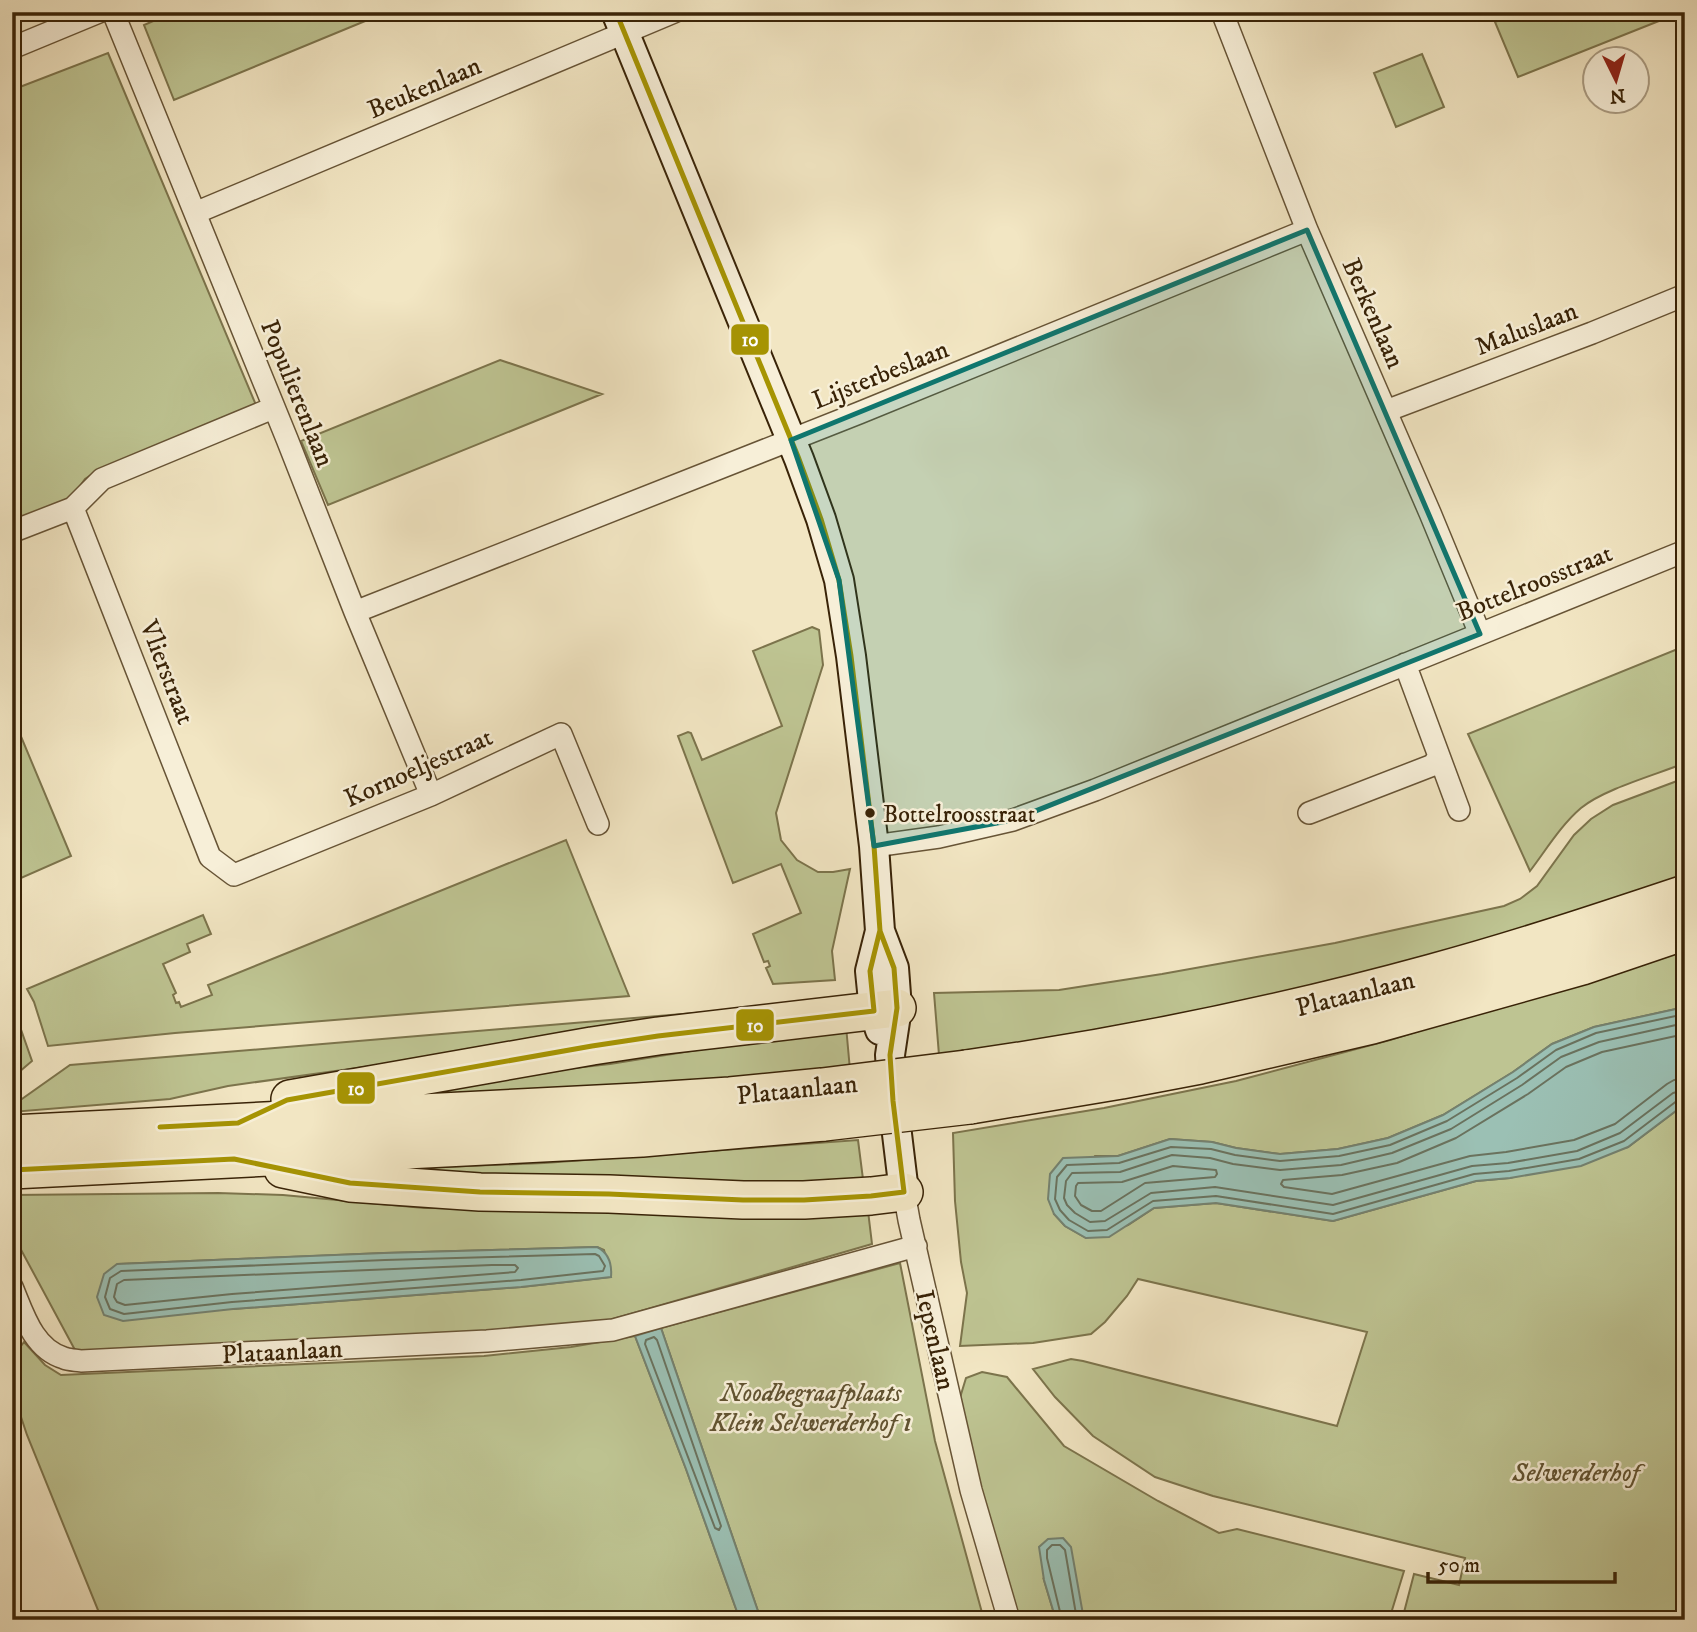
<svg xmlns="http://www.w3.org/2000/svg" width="1697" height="1632" viewBox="0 0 1697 1632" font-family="'IM FELL DW Pica',serif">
	<rect width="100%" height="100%" fill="#f2e6c3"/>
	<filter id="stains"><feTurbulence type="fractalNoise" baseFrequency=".00286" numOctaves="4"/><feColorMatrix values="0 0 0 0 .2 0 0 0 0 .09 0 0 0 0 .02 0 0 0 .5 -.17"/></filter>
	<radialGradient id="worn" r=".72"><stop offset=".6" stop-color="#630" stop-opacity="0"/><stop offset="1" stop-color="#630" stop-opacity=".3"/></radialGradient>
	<path fill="#bec492" stroke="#7c744c" stroke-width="2" fill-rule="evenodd" d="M174,12h213l-213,88 -30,-75z
		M1518,12h161v1l-161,64 -23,-55z
		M108,53l148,352 -157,65 -14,9 -15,21 -58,27v-437z
		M1422,54l22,53 -48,20 -22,-54z
		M500,360l102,34 -274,111 -27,-64z
		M812,627l7,3 4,35 -47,148 5,27 16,20 21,12h15l17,-3 -18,82 3,29 -62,4 -7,-16 4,-2 -2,-5 -4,1 -11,-28 48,-21 -20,-49 -48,19 -55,-147 10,-4 3,1 11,27 80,-34 -29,-75z
		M1685,646v117c-30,12 -81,26 -104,45 -20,17 -35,42 -51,63l-62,-137z
		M12,715l59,141 -59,26z
		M1685,778v98l-53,18 -167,52 -221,58 -127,25 -178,26 -5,-62 125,-3 103,-16 173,-31 169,-37 16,-7 17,-13 37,-51 17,-16 22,-14z
		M566,840l63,156 -454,37 -127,13 -14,-44 -7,-13 176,-74 8,19 -24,10 3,8 -27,12 13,29 -3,2 3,8 3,-1 2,5 31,-12 -4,-10z
		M1685,942v65l-91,20 -42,17 -39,28 -70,43 -55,23 -50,11 -58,5 -44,-6 -24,-6 -42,-3 -52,17h-23l-41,58 11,12 21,12 42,-13 26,-17 62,-5 117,18 143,-40 34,-3 118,-31 57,-43v516h-283l12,-46 45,11 6,-27 -252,-62 -58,-19 -62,-41 -38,-39 -22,-28 38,-10 12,2 254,65 30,-94 -229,-53 -11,17 -22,26 -14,12 -58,9 -73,3 7,-53 -6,-31 -6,-61 -2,-68 151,-25 132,-27 154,-41 141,-44z
		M838,1001l-610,85 -58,13 -158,13v-6l58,-41z
		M12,1004l20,57 -20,17z
		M846,1026l4,44 -255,21 -275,6 290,-33z
		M858,1140l6,47 -187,1 -285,-19 152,-6z
		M218,1193l65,2 141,13 444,3 4,33 -266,77 -134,14 -334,16 -63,-1 -63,-117v-38zM597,1247l7,3 7,27 -90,10 -288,22 -115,-45 266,-11z
		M900,1263l35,178 49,179h-223l-100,-292z
		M635,1336l51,133 54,151h-638l-75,-185 -15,-45v-32l12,-16 21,23 16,10 423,-19 87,-9z
		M982,1372l25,5 57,69 94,55 61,32 18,-4 167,42 -15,49h-305l-3,-13 -37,-27 12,40h-38l-36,-125 -23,-94 7,-23z"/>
	<path fill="#9bc0b4" stroke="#74816f" stroke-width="2" d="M1685,1007v97l-57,43 -47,19 -71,12 -34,3 -143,40 -117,-18 -62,5 -45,29 -23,1 -21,-12 -11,-12 -6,-15 2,-25 13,-16 55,-2 52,-17 42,3 24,6 44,6 58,-5 50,-11 55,-23 70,-43 39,-28 42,-17z
		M597,1247c12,6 15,18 14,30l-90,10 -288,22 -110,12 -19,-6 -7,-18 7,-23 13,-10 267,-11z
		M661,1328l100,292h-21l-54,-151 -51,-133z
		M1063,1538l8,9 13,73h-28l-12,-40 -5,-33 9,-8z"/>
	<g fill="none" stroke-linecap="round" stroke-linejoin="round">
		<path stroke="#6a725e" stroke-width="2" d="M1685,1014l-89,19 -40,17 -39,28 -70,43 -57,24 -51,11 -59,5 -45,-6 -24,-6 -40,-2 -52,16 -52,2 -10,12 -2,22 5,11 9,10 19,11 19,-1 46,-29 63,-5 117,18 141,-40 35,-3 70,-12 45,-18 54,-41 7,-1
			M1685,1023l-86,19 -38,15 -39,28 -71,44 -59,24 -51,12 -61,5 -47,-6 -23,-6 -38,-3 -52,17 -48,1 -6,8 -2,17 3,7 8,8 15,9 15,-1 46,-28 64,-6 118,18 139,-39 36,-3 69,-12 43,-18 53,-40 12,-3
			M1685,1034l-83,18 -36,15 -38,27 -72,44 -59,25 -55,12 -59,5 -2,4 3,3 48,7 138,-38 36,-4 68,-12 41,-16 52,-40 7,-4 11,-1
			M1173,1166l43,4 1,4 -2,3 -70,6 -44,28h-9l-11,-6 -6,-9 1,-10 2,-3 44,-1z
			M595,1254l4,2 6,10 -2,5 -82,9 -289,22 -108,12 -14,-5 -5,-12 5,-19 11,-7 264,-11z
			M492,1265h23l3,3 -3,4 -283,22 -107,11 -8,-3 -3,-5 3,-13 7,-4z
			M654,1337l3,3 64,186 -2,4 -4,-2 -70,-184 1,-4z
			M1062,1620l-15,-62v-8l5,-5h8l5,5 12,70"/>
		<defs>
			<path id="street" d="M113,12l174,427 68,173 76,183
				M1222,12l85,218 123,283 50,121
				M12,48l87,-36
				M195,213l479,-201
				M1386,411l206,-78 93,-38
				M73,508l137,349 24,18 197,-80 130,-61 37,90
				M19,529l54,-21 29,-29 171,-71
				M355,612l504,-199 448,-183
				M1405,664l54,146
				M1309,813l124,-48 6,-9
				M874,846l65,-9 74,-17 82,-30 590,-239
				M904,1192l5,28 62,270 38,130
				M12,1287c11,26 21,62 52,71 5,2 11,2 17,3l406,-20 126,-11 303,-84"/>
			<path id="secondary" d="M616,12l183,447 22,60 18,61 12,76 23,190 6,85 14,37 3,40 -7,47 3,46 11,91
				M880,1030l-6,-19 -4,-40 10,-40"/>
			<path id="highway" d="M966,1069c157,-22 313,-54 466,-96 85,-23 169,-51 253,-79
				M290,1099l302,-53 66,-10 239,-28
				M970,1105l151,-25 79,-15 172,-40 210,-59 103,-35
				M12,1134l625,-32 93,-6 92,-9
				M283,1169l67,14 130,9 129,2 134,6h61l67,-4 33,-4
				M12,1170l630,-32 182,-16"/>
		</defs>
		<use href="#street" stroke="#675436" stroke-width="24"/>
		<use href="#secondary" stroke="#392307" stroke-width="32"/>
		<use href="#highway" stroke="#392307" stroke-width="40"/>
		<use href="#street" stroke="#f7efd8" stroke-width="21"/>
		<use href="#secondary" stroke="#f7efd8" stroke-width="28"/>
		<use href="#highway" stroke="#f2e6c3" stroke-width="37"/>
		<defs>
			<path id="highway-bridge" d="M822,1087l144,-18
				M824,1122l146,-17"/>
		</defs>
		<use href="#highway-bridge" stroke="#392307" stroke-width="40" stroke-linecap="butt"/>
		<use href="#highway-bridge" stroke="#f2e6c3" stroke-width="37"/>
		<defs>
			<path id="bus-1" d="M160,1127l78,-4 49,-23 305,-54 66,-10 216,-25 -4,-40 10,-41
				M12,1170l222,-11 116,24 130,9 129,2 134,6h61l67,-4 33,-4 -11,-91 -3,-46 7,-47 -3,-40 -14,-37 -6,-85 -23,-190 -12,-76 -18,-61 -22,-60 -183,-447"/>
		</defs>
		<use href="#bus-1" stroke="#f7efd8" stroke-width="10"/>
		<use href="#bus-1" stroke="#a69403" stroke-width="5"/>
	</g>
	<path fill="#0f766e" fill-opacity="0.2" stroke="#0f766e" stroke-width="5" stroke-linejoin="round" d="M1307,230l173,404 -467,186 -139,26 -35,-266 -48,-140z"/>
	<circle fill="#392307" stroke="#f7efd8" stroke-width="2.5" cx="870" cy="813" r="6"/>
	<g text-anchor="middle" stroke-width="5" stroke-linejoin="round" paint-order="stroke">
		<g font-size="24" fill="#392307" stroke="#f7efd8" text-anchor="start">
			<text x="883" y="822">Bottelroosstraat</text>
		</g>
		<g font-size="26" fill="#392307" stroke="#f7efd8">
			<text transform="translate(424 87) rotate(-23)" y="9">Beukenlaan</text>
			<text transform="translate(1374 313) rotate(66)" y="9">Berkenlaan</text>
			<text transform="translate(1526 328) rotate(-21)" y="9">Maluslaan</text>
			<text transform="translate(880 374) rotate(-22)" y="9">Lijsterbeslaan</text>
			<text transform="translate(298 393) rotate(68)" y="9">Populierenlaan</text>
			<text transform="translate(1534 582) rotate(-22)" y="9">Bottelroosstraat</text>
			<text transform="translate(168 672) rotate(69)" y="9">Vlierstraat</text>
			<text transform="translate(418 767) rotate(-24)" y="9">Kornoeljestraat</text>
			<text transform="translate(1355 993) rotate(-14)" y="9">Plataanlaan</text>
			<text transform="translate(797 1089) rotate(-6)" y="9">Plataanlaan</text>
			<text transform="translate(936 1340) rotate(77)" y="9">Iepenlaan</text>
			<text transform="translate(282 1351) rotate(-3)" y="9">Plataanlaan</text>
		</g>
		<g font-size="26" font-style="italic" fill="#615331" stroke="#f7efd8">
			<text x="811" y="1401">Noodbegraafplaats<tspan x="811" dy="30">Klein Selwerderhof 1</tspan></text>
			<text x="1576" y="1481">Selwerderhof</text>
		</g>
	</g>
	<g stroke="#f7efd8" stroke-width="2.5">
		<rect x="730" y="323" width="40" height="33" rx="7" fill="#a69403"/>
		<rect x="735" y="1008" width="40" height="34" rx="7" fill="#a69403"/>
		<rect x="336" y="1071" width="40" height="34" rx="7" fill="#a69403"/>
	</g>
	<g font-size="19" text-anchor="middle" font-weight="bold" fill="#fff">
		<text x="750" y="346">10</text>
		<text x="755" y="1032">10</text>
		<text x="356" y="1095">10</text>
	</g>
	<rect width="1697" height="1632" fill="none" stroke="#f2e6c3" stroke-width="42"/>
	<rect x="14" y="14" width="1669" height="1604" fill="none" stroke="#392307" stroke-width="3.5"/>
	<rect x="21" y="21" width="1655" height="1590" fill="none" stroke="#392307" stroke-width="2"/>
	<g transform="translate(1616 80) rotate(175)"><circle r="33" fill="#f7efd8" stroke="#ab9d84" stroke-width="2"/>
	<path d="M0-5L12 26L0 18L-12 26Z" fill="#8f2418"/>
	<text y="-10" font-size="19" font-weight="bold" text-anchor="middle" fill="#392307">N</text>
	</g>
	<path d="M1428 1572v10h187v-10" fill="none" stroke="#392307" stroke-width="3.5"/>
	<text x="1438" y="1572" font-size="21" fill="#392307" stroke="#f7efd8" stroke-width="5" paint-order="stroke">50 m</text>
	<rect width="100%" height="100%" filter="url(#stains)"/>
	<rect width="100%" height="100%" fill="url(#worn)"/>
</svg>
